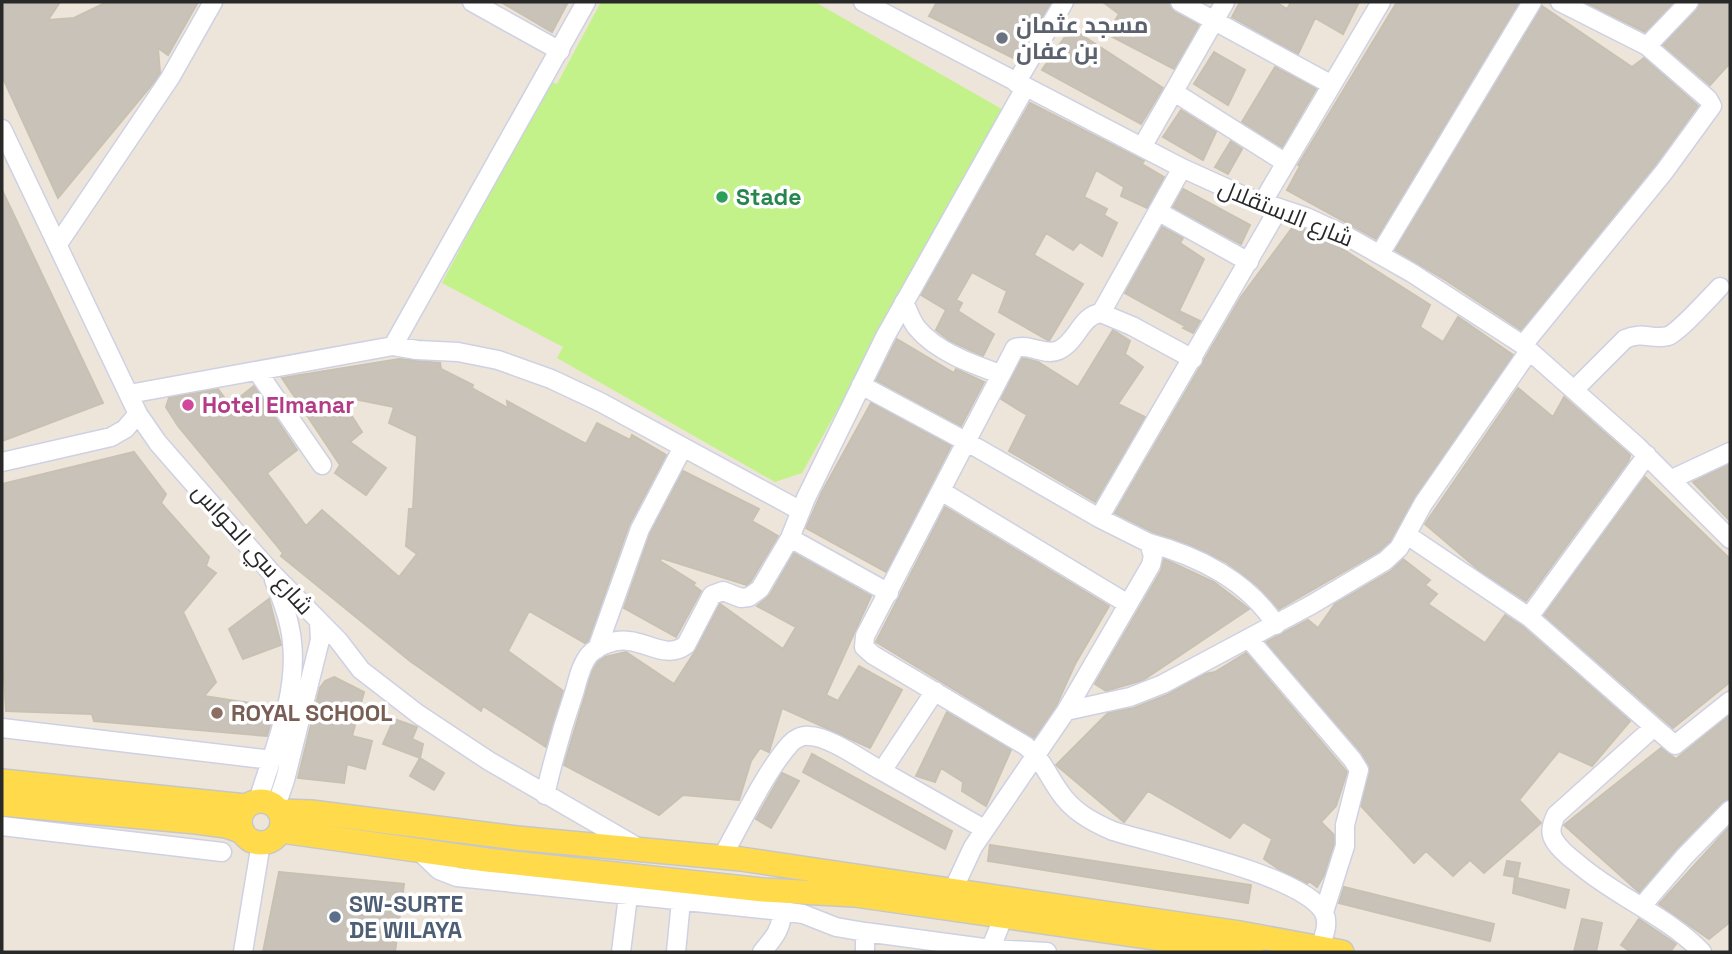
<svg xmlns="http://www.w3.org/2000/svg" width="1732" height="954" viewBox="0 0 1732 954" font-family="'Space Grotesk',Cairo,sans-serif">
	<rect width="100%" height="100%" fill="#ede5d9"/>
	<path fill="#c2f289" d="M601,2h214l190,109 -203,362 -27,9 -218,-124 6,-11 -121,-64 107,-202 8,3z"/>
	<path fill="#c8c2b9" stroke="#c8c1b2" stroke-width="2" d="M2,2h58l-12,18 26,-2 33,-16h91l-30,53 -10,-7 2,25 -5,8 -97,117 -56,-122z
		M501,2h67l-16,30z
		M937,2h114l-34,58 -88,-44z
		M1103,2h66l5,10 25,13 -25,44 -67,-35 12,-20z
		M1240,2h36l11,7 4,-7h68l-16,32 -28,-16 -17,36 -66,-37z
		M1397,2h122l-143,237 -89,-49 13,-24 -2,-1z
		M1585,2h89l-29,30z
		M1700,2h30v61l-20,22 -47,-40 34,-35z
		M1542,6l90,61 12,-9 54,48 -43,59 -134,165 -74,-49 -52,-31z
		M1071,28l92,60 -22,36 -99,-54z
		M1214,52l31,18 -17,35 -34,-21z
		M1275,67l41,22 -34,58 -40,-25z
		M1030,103l114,58 -2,3 22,13 -17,31 -26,-12 3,-9 -28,-17 -12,27 23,12 -3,6 13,8 -15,33 -22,-14 -7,8 -27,-17 -12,22 49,29 -34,57 -50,-29 8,-21 -35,-19 -16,28 6,3 -4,8 36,23 -11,22 -33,-15 -14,-11 10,-20 -25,-15z
		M1181,110l35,22 -13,28 -40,-23z
		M1231,141l11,8 -14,25 -13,-7z
		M1183,189l67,36 -9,19 -68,-37z
		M2,190l101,213 -101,38z
		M1162,227l21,11 -3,5 24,16 -25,52 21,10 -7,12 -10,-5 2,-2 -60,-33z
		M1292,228l12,1 21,9 105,67 -10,22 23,15 15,-25 55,38 -99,143 -24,43 -12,11 -99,57 -20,-22 -33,-25 -36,-17 -37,-13 -38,-19 126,-216z
		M1113,330l17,11 -5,13 18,13 -25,37 27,13 -50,85 -86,-51 18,-36 -26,-16 21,-41 16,4 40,25z
		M897,339l57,34 2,-4 28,13 -23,44 -85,-46z
		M399,359l41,4 1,6 32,16 -1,3 36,20 -1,-7 79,43 11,-21 33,17 2,-5 34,20 -37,70 -41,116 -3,2 -56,-32 -21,40 55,40 -17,56 -63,-41 -2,5 -71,-50 -129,-105 2,-3 -105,-127 -12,-19 3,-9 49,-9 12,16 24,-19 43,64 -30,23 39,53 16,-16 77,67 18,-23 -11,-8 3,-37h4l4,-73 -28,-13 5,-16 -55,-11 23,36 -12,10 36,26 -20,27 -31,-22 5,-8 -58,-87z
		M1518,388l35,29 11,-20 66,58 -1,5 -103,141 -46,-30 -55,-47z
		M871,403l80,43 -65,126 -80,-44 16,-36z
		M134,452l32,42 -5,9 48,54 -3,9 10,7 -33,39 33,70 -12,14 71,11 -8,29 -173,-15 -2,-7 -86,-3 -4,-67v-160z
		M1730,464v57l-37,-39z
		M683,471l76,38 -7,12 26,15 -27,45 -4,4 -86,-27 -1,3 35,22 -2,2 8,6 -25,46 -52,-29 26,-74z
		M1645,477l85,82v123l-57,46 -129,-113z
		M945,507l164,99 -34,58 -19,42 -22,32 -158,-96z
		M794,553l77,43 -45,99 12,6 21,-35 43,24 -32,58 -88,-40 -13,44 -9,-4 -9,13 -12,39 -56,-5 -24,20 -95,-50 28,-93 6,-10 7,-5 21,-5 48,32 22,-34 24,-46 63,45 13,-22 -39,-21 13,-11z
		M1164,559l50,23 35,27 -106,71 -37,11 -11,-7 66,-113z
		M1403,559l27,21 -5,5 12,9 -9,10 57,39 20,-28 17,11 108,95 -38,45 -33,-15 -40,49 22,23 -57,50 -14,-13 -17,16 -27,-25 -12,12 -53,-57 9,-37 -8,-16 -96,-111 42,-22 10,8 17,-24 56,-33z
		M269,599l12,46 -38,14 -14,-30z
		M1246,653l101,119 -11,34 -15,16 13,13v9l-10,31 -7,12 -8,-6 -2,3 -27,-14 -16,-11 8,-20 -29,-17 -13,16 -82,-47 -24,31 -68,-57 52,-52 26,-5 33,-13 38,-21 10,-2z
		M334,677l30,15 -12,44 20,5 -7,28 -18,-5 -3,19 -46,-5 22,-90 5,-7z
		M947,712l64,38 -25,56 -24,-15 1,-9 -22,-14 -6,14 -19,-6z
		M1730,715v84l-8,3 -46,47 -37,43 -75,-67 97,-77 15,11z
		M394,719l23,8 -5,12 11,5 -3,14 -37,-14z
		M812,754l140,77 -7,18 -142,-77z
		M420,758l24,15 -10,17 -24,-14z
		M782,773l17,8 -28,47 -15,-9z
		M1730,826v96l-21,17 -50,-35z
		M990,845l261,40 -3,18 -260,-42z
		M1507,861l13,2 -3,15 52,12 -4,18 -52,-15 2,-16 -11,-2z
		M279,872l125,12 -9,68h-132z
		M1344,887l150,37 -4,17 -151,-38z
		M1582,919l20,4 -6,29h-22z
		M1639,919l37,25 -6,8h-39l-10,-7z"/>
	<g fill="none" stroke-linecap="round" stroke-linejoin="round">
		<defs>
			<path id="minor" d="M472,2l88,49
				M863,2l319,166 64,29 60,20 39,18 67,38 111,72 114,101 93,93
				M1180,2l152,83
				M1647,46l42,-44
				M1016,83l48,-81
				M1174,92l112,71
				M2,129l136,285 20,29 111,127 69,70 23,30 57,44 71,47 150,87
				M1142,147l83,-145
				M1262,203l119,-201
				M1159,212l90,50
				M58,244l112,-166 43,-76
				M1380,254l152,-252
				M904,302c4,8 7,19 13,26 20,24 55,36 83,46
				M1101,313l81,-145
				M1523,345l141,-173 48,-66 -4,-7 -61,-53 -87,-44
				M393,346l24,4 41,2 40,8 53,19 49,23 201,109
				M1193,359l-61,-33 -31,-13c-20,2 -24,29 -42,37 -14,7 -29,-7 -44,-2l-150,288 -1,11 9,8 153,91c16,13 21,28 33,45 13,20 33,31 54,40 45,14 186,43 210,80 7,11 1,25 -3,36
				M257,371l65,94
				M861,385l106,57 132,76
				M1574,390l51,-51c18,-8 27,1 43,-3 11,-4 42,-39 52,-49
				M129,394l264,-48 193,-344
				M2,462l109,-25 14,-8 13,-15
				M1672,479l58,-27
				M941,491l187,113
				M1407,535l122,82 125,110
				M790,538l99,55
				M1149,543c49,13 99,38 127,82
				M1529,617l118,-162
				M1249,639l103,120 7,11 -14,55v21l-21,66
				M597,649l43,-120 43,-82
				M1066,711l64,-14 33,-13 148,-79 74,-44 14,-13 24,-44 106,-153
				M2,728l270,32
				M882,771l102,58
				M545,795c8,-35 18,-70 30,-105 3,-11 6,-25 14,-35 9,-10 27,-16 40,-14 20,2 38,18 57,4l26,-50 11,-4 18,7 8,-1 11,-8 30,-51 16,-40 79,-161 140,-249
				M258,801c15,-50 40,-105 34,-159 -2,-22 -10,-42 -18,-62
				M276,806l9,-26 35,-140 -1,-18
				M2,826l220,26
				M419,851l20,19 18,7 325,34 21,3 33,13 29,5 126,17 56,3
				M722,857c19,-33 43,-85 68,-113 5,-5 11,-9 19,-8 20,0 54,25 73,35l53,-80
				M953,890l20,-43 93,-136 85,-146 2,-9 -4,-13 -50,-25 180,-310
				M1642,906l43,-50 45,-46
				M243,952l18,-109
				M621,952l7,-56
				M676,952l6,-61
				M762,952c11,-13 20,-23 20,-41
				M865,952v-20
				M989,952l15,-36
				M1702,952c-36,-37 -86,-55 -125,-89 -8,-6 -17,-13 -23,-23 -5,-9 -2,-16 2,-25l98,-88 21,18 55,-44"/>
			<path id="major" d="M2,781l244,25
				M240 822a21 21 0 1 1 42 0a21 21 0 1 1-42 0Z
				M2,804l194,18 30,4 17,6
				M280,811l31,1 206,26 224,21 499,74 102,19
				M281,831l206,29 276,30 92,5 397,57"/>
		</defs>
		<use href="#minor" stroke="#ced1e4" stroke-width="21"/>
		<use href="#major" stroke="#c7c7c7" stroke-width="26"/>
		<use href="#minor" stroke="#fff" stroke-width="18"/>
		<use href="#major" stroke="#ffdb4c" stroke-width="23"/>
	</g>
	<circle fill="#6b7280" stroke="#fff" stroke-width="2.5" cx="1002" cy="38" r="7"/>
	<circle fill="#2e9e5b" stroke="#fff" stroke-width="2.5" cx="722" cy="197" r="7"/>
	<circle fill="#d1479c" stroke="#fff" stroke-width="2.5" cx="188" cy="405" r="7"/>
	<circle fill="#8d6e63" stroke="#fff" stroke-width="2.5" cx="217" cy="713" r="7"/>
	<circle fill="#5c6f8a" stroke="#fff" stroke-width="2.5" cx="335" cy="917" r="7"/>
	<g text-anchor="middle" stroke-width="7" stroke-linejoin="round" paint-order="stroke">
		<g font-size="23" font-weight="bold" fill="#5b616d" stroke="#fff" text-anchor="start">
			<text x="1016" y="33">مسجد عثمان<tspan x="1016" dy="26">بن عفان</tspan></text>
		</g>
		<g font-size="23" font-weight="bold" fill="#27864d" stroke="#fff" text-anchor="start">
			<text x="736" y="205">Stade</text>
		</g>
		<g font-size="23" fill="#292929" stroke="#fff">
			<text transform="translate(1286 213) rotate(22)" y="8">شارع الاستقلال</text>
			<text transform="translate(253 549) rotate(48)" y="8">شارع سي الحواس</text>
		</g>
		<g font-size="23" font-weight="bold" fill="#b23c85" stroke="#fff" text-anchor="start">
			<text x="202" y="413">Hotel Elmanar</text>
		</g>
		<g font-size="23" font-weight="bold" fill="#785e54" stroke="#fff" text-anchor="start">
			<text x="231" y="721">ROYAL SCHOOL</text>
		</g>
		<g font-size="23" font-weight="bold" fill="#4e5e75" stroke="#fff" text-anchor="start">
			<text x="349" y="912">SW-SURTE<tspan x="349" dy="26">DE WILAYA</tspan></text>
		</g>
	</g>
	<rect width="1732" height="954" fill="none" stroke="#292929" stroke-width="7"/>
</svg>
